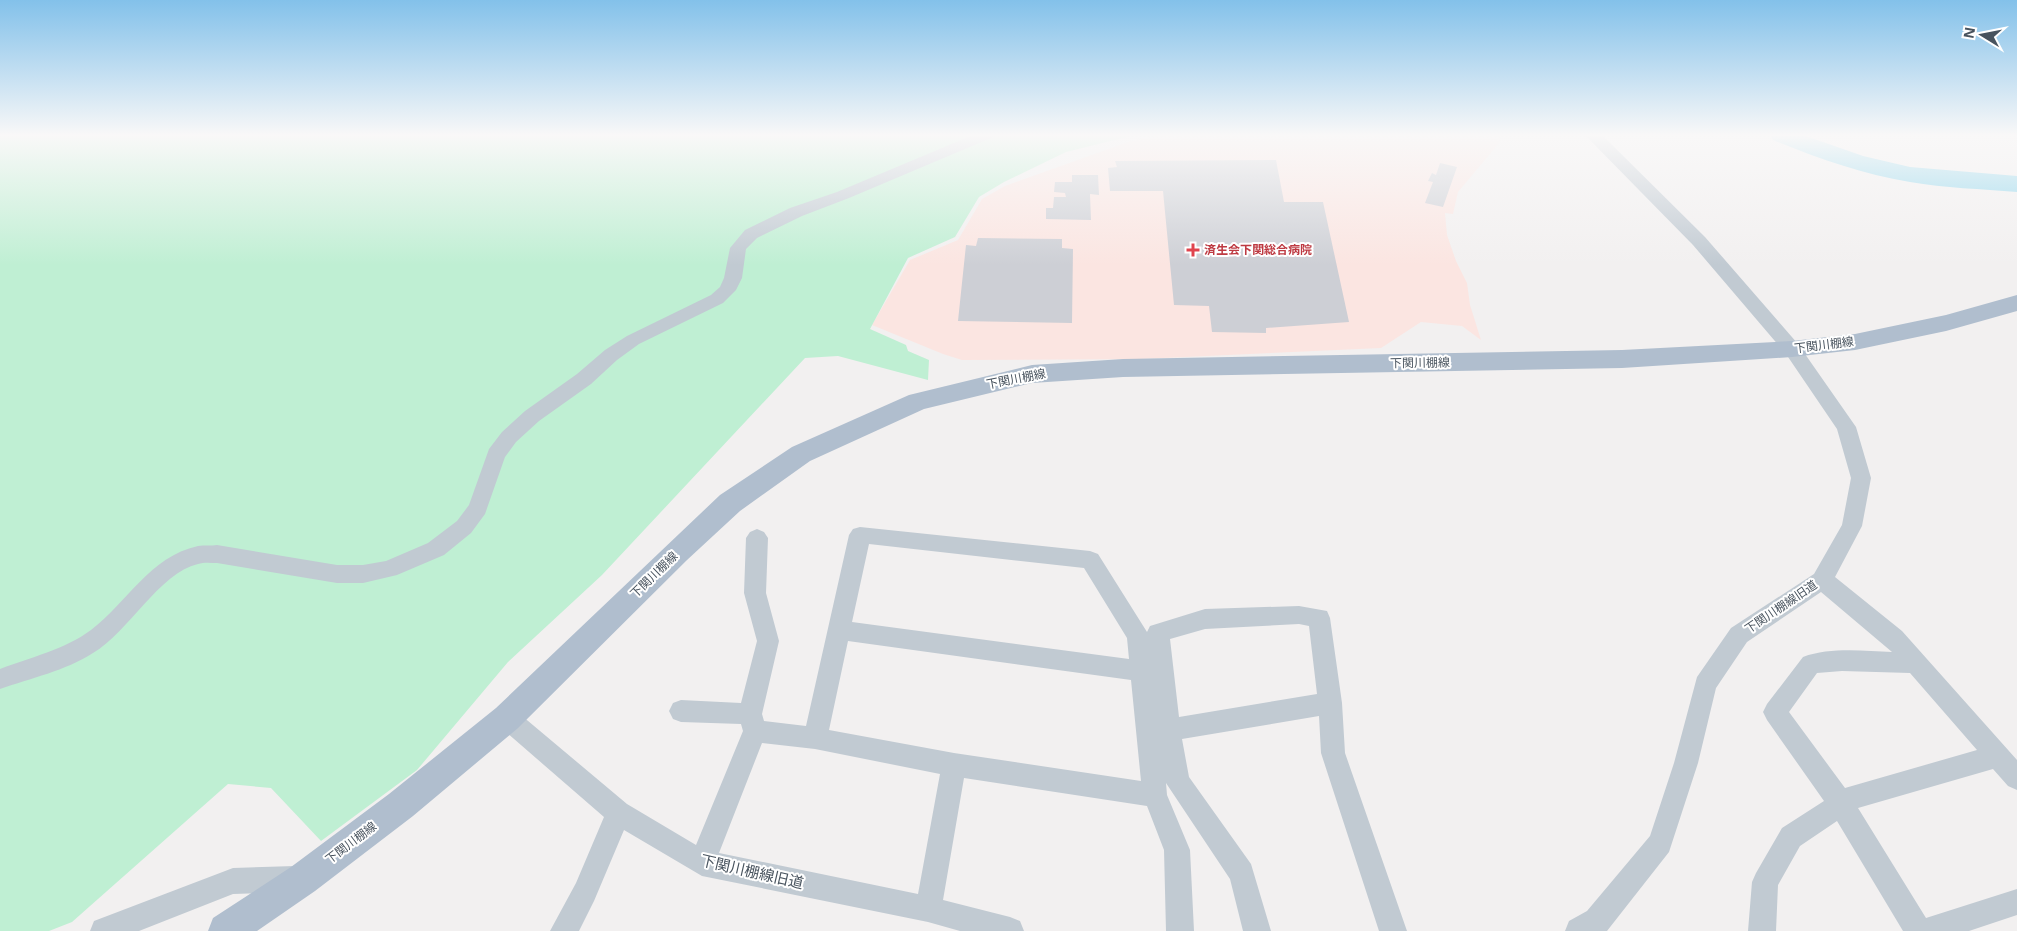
<svg xmlns="http://www.w3.org/2000/svg" width="2017" height="931" viewBox="0 0 2017 931" font-family="'Open Sans','Noto Sans JP',sans-serif">
	<rect width="100%" height="100%" fill="#f2f0f0"/>
	<path fill="#fbe5e1" d="M1160,135h340v7l-42,50 -5,22 -8,-1 2,22 9,26 11,22 3,22 11,35 -19,-14 -41,-4 -40,26 -240,11 -179,1 -19,-6 -71,-29 38,-65 48,-20 24,-41 23,-13 126,-45z"/>
	<path fill="#bfefd3" d="M0,135h1135l-69,17 -62,30 -25,15 -24,40 -47,21 -38,71 36,16 2,6 21,9 -1,20 -90,-24 -33,2 -203,217 -94,87 -91,108 -96,71 -50,-53 -43,-4 -156,138 -23,9h-49z"/>
	<g fill="none" stroke-linecap="round" stroke-linejoin="round">
		<path fill="#8dd5ec" fill-rule="evenodd" d="M1770,135h33l60,21 47,11 107,9v16c-36,-3 -72,-4 -107,-10 -48,-8 -93,-24 -137,-42z"/>
	</g>
	<path fill="#cdcfd5" d="M1276,160l8,42h39l26,120 -83,6v5l-54,-1 -3,-26 -35,-1 -11,-114h-53l-2,-23 9,-1 -2,-6z
		M1440,163l17,4 -14,40 -18,-4 8,-21 -5,-1 4,-8 4,2z
		M1072,175h26l1,20 -9,-1 1,26 -45,-1v-11h7l1,-11h12l-1,-4 -11,-1 1,-10h17z
		M978,238l84,1v9l11,1 -1,74 -114,-2 8,-76 10,1z"/>
	<g fill="none" stroke-linecap="round" stroke-linejoin="round">
		<path fill="#c1cad2" fill-rule="evenodd" d="M973,135h21l-3,3 -142,60 -47,18 -45,22 -11,11 -4,29 -6,12 -13,13 -84,41 -22,16 -26,24 -52,37 -23,21 -11,15 -20,57 -14,19 -27,22 -47,20 -34,8h-26l-120,-20c-6,0 -13,-1 -19,1 -39,9 -69,68 -105,89 -28,18 -62,25 -93,36v-20c31,-12 64,-19 91,-39 37,-28 58,-73 107,-84 6,-1 13,0 19,-1l120,20h26l23,-4 42,-18 29,-22 12,-16 20,-56 13,-17 23,-21 52,-37 28,-24 22,-14 84,-41 9,-8 4,-9 6,-30 15,-18 45,-22 47,-16z
			M1585,135h17l103,102 93,107 58,83 15,51 -9,48 -27,51 67,54 115,129v30l-9,-4 -15,-17 -135,39 68,110 91,-29v26l-48,16h-66l-66,-110 -37,25 -22,39 -2,46h-28l4,-49 4,-9 26,-45 42,-27 -57,-81 -4,-8 4,-8 36,-47c27,-10 61,-6 89,-5l-71,-60 -74,50 -31,46 -18,75 -29,89 -62,79h-42l4,-10 18,-10 63,-75 24,-73 23,-86 34,-49 83,-54 28,-49 9,-47 -14,-49 -51,-75 -93,-109zM1842,671l68,2 67,77 -132,38 -56,-76 28,-39z
			M860,527l230,24 8,3 49,78 3,-6 55,-17 94,-3 28,5 3,7 12,85 3,50 62,178h-28l-58,-178 -2,-37 -137,23 7,38 62,87 20,67h-28l-13,-52 -64,-96 1,12 23,55 4,81h-28l-2,-81 -17,-44 -183,-28 -21,122 67,17 10,4 4,10h-64l-32,-9 -226,-46 -78,-46 -30,71 -15,30h-29l26,-48 28,-66 -105,-91 -4,-8 4,-8 8,-3 8,3 112,94 69,41 47,-114 -2,-7 -60,-2 -8,-3 -4,-8 4,-8 8,-3 60,3 16,-62 -13,-48 2,-55 4,-6 7,-3 7,3 4,6 -2,55 13,48 -17,73 2,7 42,5 43,-191 4,-6zM869,544l215,24 43,70 2,21 -277,-37zM1299,624l10,2 8,68 -138,23 -9,-78 35,-10zM848,641l283,39 10,101 -187,-28 -125,-23zM762,743l53,6 125,25 -22,120 -199,-41z
			M295,866l9,4 4,9 -4,9 -9,4 -62,2 -94,37h-49l4,-10 139,-53z"/>
		<path fill="#b0bece" fill-rule="evenodd" d="M2017,295v16l-71,20 -91,19 -63,7 -170,11 -499,9 -91,6 -108,26 -114,52 -70,50 -53,49 -169,168 -105,88 -98,75 -58,40h-49l5,-13 78,-51 98,-73 107,-86 224,-213 72,-48 117,-52 123,-30 91,-6 499,-9 170,-9 63,-7 91,-19z"/>
	</g>
	<linearGradient id="sky" x2="0" y2="1"><stop stop-color="#83c1ea"/><stop offset="0.51" stop-color="#f9f8f8"/><stop offset="1" stop-color="#f9f8f8" stop-opacity="0"/></linearGradient>
	<rect width="2017" height="265" fill="url(#sky)"/>
	<path fill="#e0444e" stroke="#fff" stroke-width="2" d="M1190.5 242.5h5v5h5v5h-5v5h-5v-5h-5v-5h5z"/>
	<g text-anchor="middle" stroke-width="4" stroke-linejoin="round" paint-order="stroke">
		<g font-size="12" font-weight="bold" fill="#be3a42" stroke="#fff" text-anchor="start">
			<text x="1204" y="254">済生会下関総合病院</text>
		</g>
		<g font-size="12" fill="#48535e" stroke="#fff">
			<text transform="translate(1824 345) rotate(-7)" y="4">下関川棚線</text>
			<text transform="translate(1420 363) rotate(-1)" y="4">下関川棚線</text>
			<text transform="translate(1016 379) rotate(-11)" y="4">下関川棚線</text>
			<text transform="translate(654 575) rotate(-44)" y="4">下関川棚線</text>
			<text transform="translate(1781 607) rotate(-34)" y="4">下関川棚線旧道</text>
			<text transform="translate(351 843) rotate(-37)" y="4">下関川棚線</text>
		</g>
		<g font-size="15" fill="#48535e" stroke="#fff">
			<text transform="translate(752 872) rotate(13)" y="5">下関川棚線旧道</text>
		</g>
	</g>
	<g transform="translate(1982 35) rotate(280)" stroke="#ffffff" stroke-width="4" paint-order="stroke">
	<path d="M0-4L9 19L0 12L-9 19Z" fill="#48535e"/>
	<text y="-8" font-size="14" font-weight="bold" text-anchor="middle" fill="#48535e">N</text>
	</g>
</svg>
